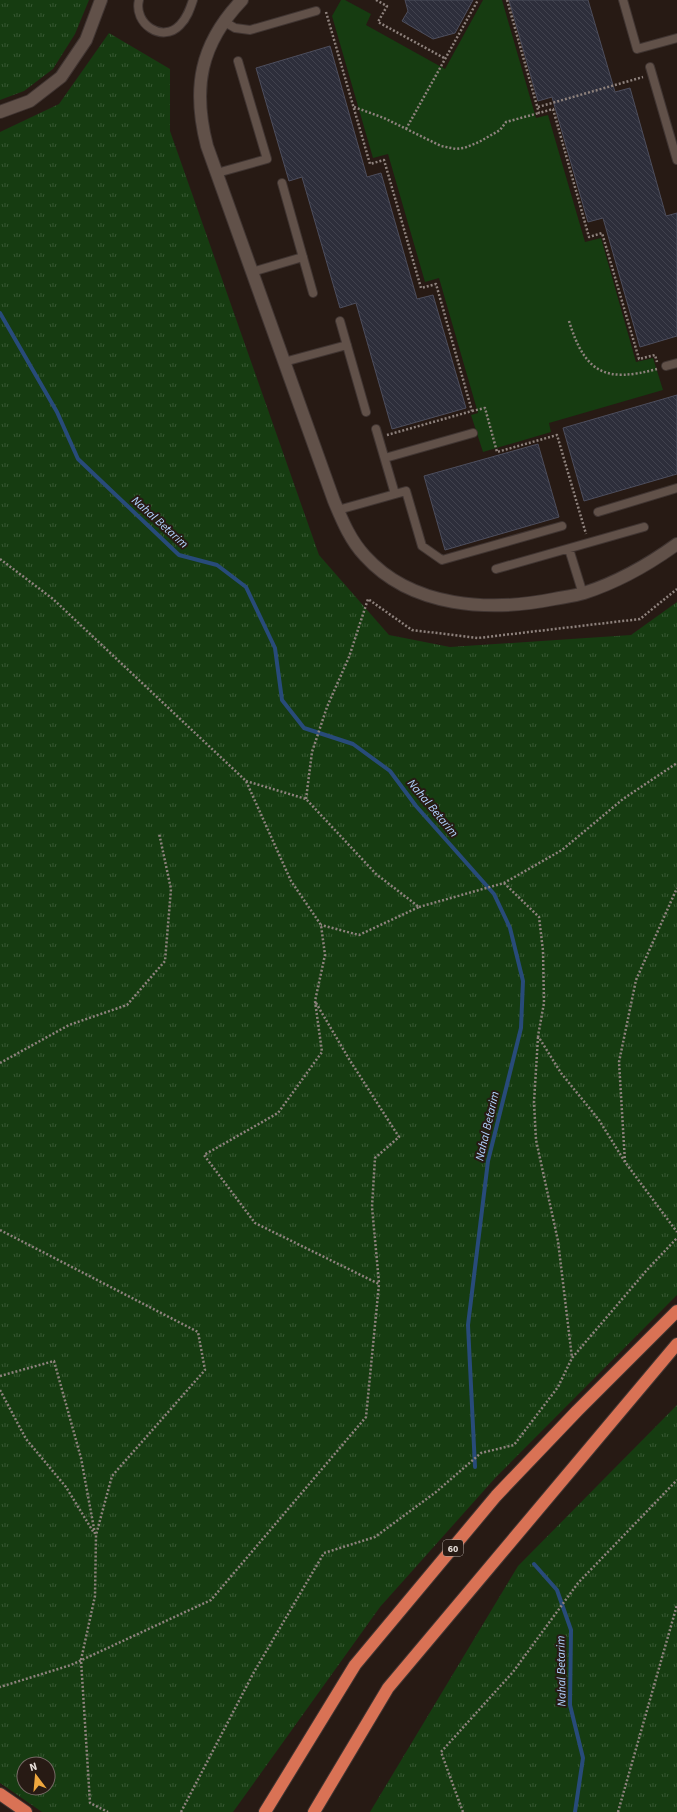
<svg xmlns="http://www.w3.org/2000/svg" width="677" height="1812" viewBox="0 0 677 1812" font-family="'Source Sans 3',sans-serif">
	<defs>
		<pattern id="grass-tufts" width="24" height="20" patternUnits="userSpaceOnUse"><rect width="24" height="20" fill="#163c11"/><path d="M3 7l-1-3M5 7V3M7 7l1-3M15 17l-1-3M17 17v-4M19 17l1-3" fill="none" stroke="#385833"/></pattern>
		<pattern id="building-back-hatch" width="6" height="6" patternUnits="userSpaceOnUse"><rect width="6" height="6" fill="#2d2e3b"/><path d="M-1 5l2 2M0 0l6 6M5-1l2 2" fill="none" stroke="#41424e"/></pattern>
	</defs>
	<rect width="100%" height="100%" fill="#271a14"/>
	<path fill="url(#grass-tufts)" fill-rule="evenodd" d="M0,0h89l-14,34 -22,35 -29,22 -24,9z
		M109,33l61,36v62l149,424 70,80 61,12 181,-12 46,-33v693l-181,182 -116,130 -147,205h-191l-42,-29v-1651l59,-28zM24,1764h24v24h-24z
		M677,1405v407h-307l148,-246z"/>
	<path fill="#163c11" d="M341,0h4l26,14 -5,11 79,44 38,-69h19l34,118 12,-3 37,127 16,-4 35,124 17,-4 10,32 -114,33 2,9 -68,20 -12,-37 7,-2 -39,-135 -14,4 -37,-128 -15,4 -41,-142z"/>
	<g fill="none" stroke-linecap="round" stroke-linejoin="round">
		<path stroke="#284b7a" stroke-width="4" d="M0,313l57,99 21,47 101,96 38,10 29,22 29,61 7,52 22,28 49,16 37,27 26,35 78,88 16,34 13,53 -2,47 -33,133 -20,164 7,142
			M534,1564l23,26 14,40 -1,75 13,53 -8,54"/>
	</g>
	<path fill="url(#building-back-hatch)" stroke="#4d4e5d" d="M405,0h68l-18,33 -22,6 -31,-18 6,-10z
		M509,0h79l27,92 15,-4 36,128 11,-3v123l-37,11 -37,-129 -15,4 -36,-125 -14,4z
		M330,46l37,131 14,-4 36,126 16,-4 33,113 -74,21 -36,-126 -16,5 -38,-131 -13,4 -33,-113z
		M677,395v79l-93,27 -21,-73z
		M538,444l21,73 -114,33 -21,-74z"/>
	<g fill="none" stroke-linecap="round" stroke-linejoin="round">
		<defs>
			<path id="lane" d="M139,0c-6,23 23,44 41,25 7,-7 10,-16 13,-25
				M623,0l14,49 40,-11
				M223,21l12,7 15,2 66,-19
				M650,67l27,93
				M217,173l50,-14 -29,-98
				M282,183l31,110
				M252,272l51,-15
				M340,321l26,91
				M284,362l63,-17
				M666,366l11,-3
				M376,429l19,65
				M385,458l88,-25
				M338,510l68,-19 16,55 20,14 120,-34
				M598,512l79,-24
				M569,549l14,45
				M496,569l148,-42"/>
			<path id="street" d="M242,0c-42,44 -50,88 -35,146l127,355c8,19 16,39 31,55 47,52 125,56 189,43 10,-2 20,-3 30,-6 34,-11 64,-28 93,-49
				M0,112l30,-11 31,-24 25,-37 15,-40"/>
			<path id="highway" d="M0,1794l26,18
				M265,1812l90,-147 141,-169 81,-85 100,-100
				M314,1812l74,-124 289,-344"/>
		</defs>
		<use href="#lane" stroke="#403532" stroke-width="10"/>
		<use href="#street" stroke="#403532" stroke-width="14"/>
		<use href="#highway" stroke="#403532" stroke-width="14"/>
		<path stroke="#8e827d" stroke-width="2.5" stroke-dasharray="2 2" stroke-linecap="butt" d="M376,0l11,6 -9,16 68,37
			M507,0l32,113 14,-4 36,128 13,-4 37,126 16,-4 2,7
			M326,12l44,152 14,-4 37,128 15,-4 36,127 -85,24
			M354,107l30,11 57,28 15,3 8,-1 15,-6 21,-12 6,-8 33,-9
			M538,107l105,-30
			M406,129l72,-129
			M569,321c16,52 36,62 88,48
			M472,411l13,-3 12,44 60,-17 29,99
			M0,559l53,40 193,182 45,100 30,44 4,30 -10,46 7,51 -44,61 -74,42 51,68 124,61 -13,133 -155,183 -140,65 -71,22
			M246,781l60,18 70,75 43,33 -60,28 -38,-10
			M306,799l6,-47 15,-45 22,-50 19,-58 44,31 66,8 162,-19 37,-30
			M504,883l35,34 4,34 1,52 -6,33 23,37 38,47 26,42 52,70
			M419,907l85,-24 58,-33 61,-51 54,-36
			M316,1003l33,56 50,78 -24,21 -3,49 7,76
			M538,1037l-4,65 2,38 22,101 14,117
			M0,1063l69,-38 58,-20 38,-44 6,-72 -12,-56
			M625,1162l-6,-100 17,-82 41,-92
			M0,1230l198,102 7,38 -93,106 -16,59 -1,61 -14,64 9,143 18,9
			M0,1376l54,-15 27,97 14,76
			M0,1390l26,49 40,48 28,46
			M181,1812l73,-140 70,-119 51,-16 61,-45 45,-39 33,-8 44,-58 14,-29 74,-87 31,-33
			M463,1812l-22,-60 72,-80 65,-89 99,-103
			M618,1812l59,-207"/>
		<use href="#lane" stroke="#615149" stroke-width="8"/>
		<use href="#street" stroke="#615149" stroke-width="12"/>
		<use href="#highway" stroke="#d97255" stroke-width="12"/>
	</g>
	<g text-anchor="middle" stroke-width="4" stroke-linejoin="round" paint-order="stroke">
		<rect fill="#271a14" stroke="#b0a59f" stroke-width="1" x="443" y="1540" width="20" height="16" rx="3"/>
		<g font-size="10" font-weight="bold" fill="#eae0db">
			<text x="453" y="1552">60</text>
		</g>
		<g font-size="12" font-style="italic" fill="#b1d2fe" stroke="#271a14">
			<text transform="translate(160 522) rotate(42)" y="4">Nahal Betarim</text>
			<text transform="translate(433 808) rotate(50)" y="4">Nahal Betarim</text>
			<text transform="translate(487 1126) rotate(-77)" y="4">Nahal Betarim</text>
			<text transform="translate(561 1671) rotate(-91)" y="4">Nahal Betarim</text>
		</g>
	</g>
	<g transform="translate(36 1776) rotate(344)"><circle r="19" fill="#271a14" stroke="#756964"/>
	<path d="M0-3L7 15L0 10L-7 15Z" fill="#efa73e"/>
	<text y="-6" font-size="11" font-weight="bold" text-anchor="middle" fill="#eae0db">N</text>
	</g>
</svg>
